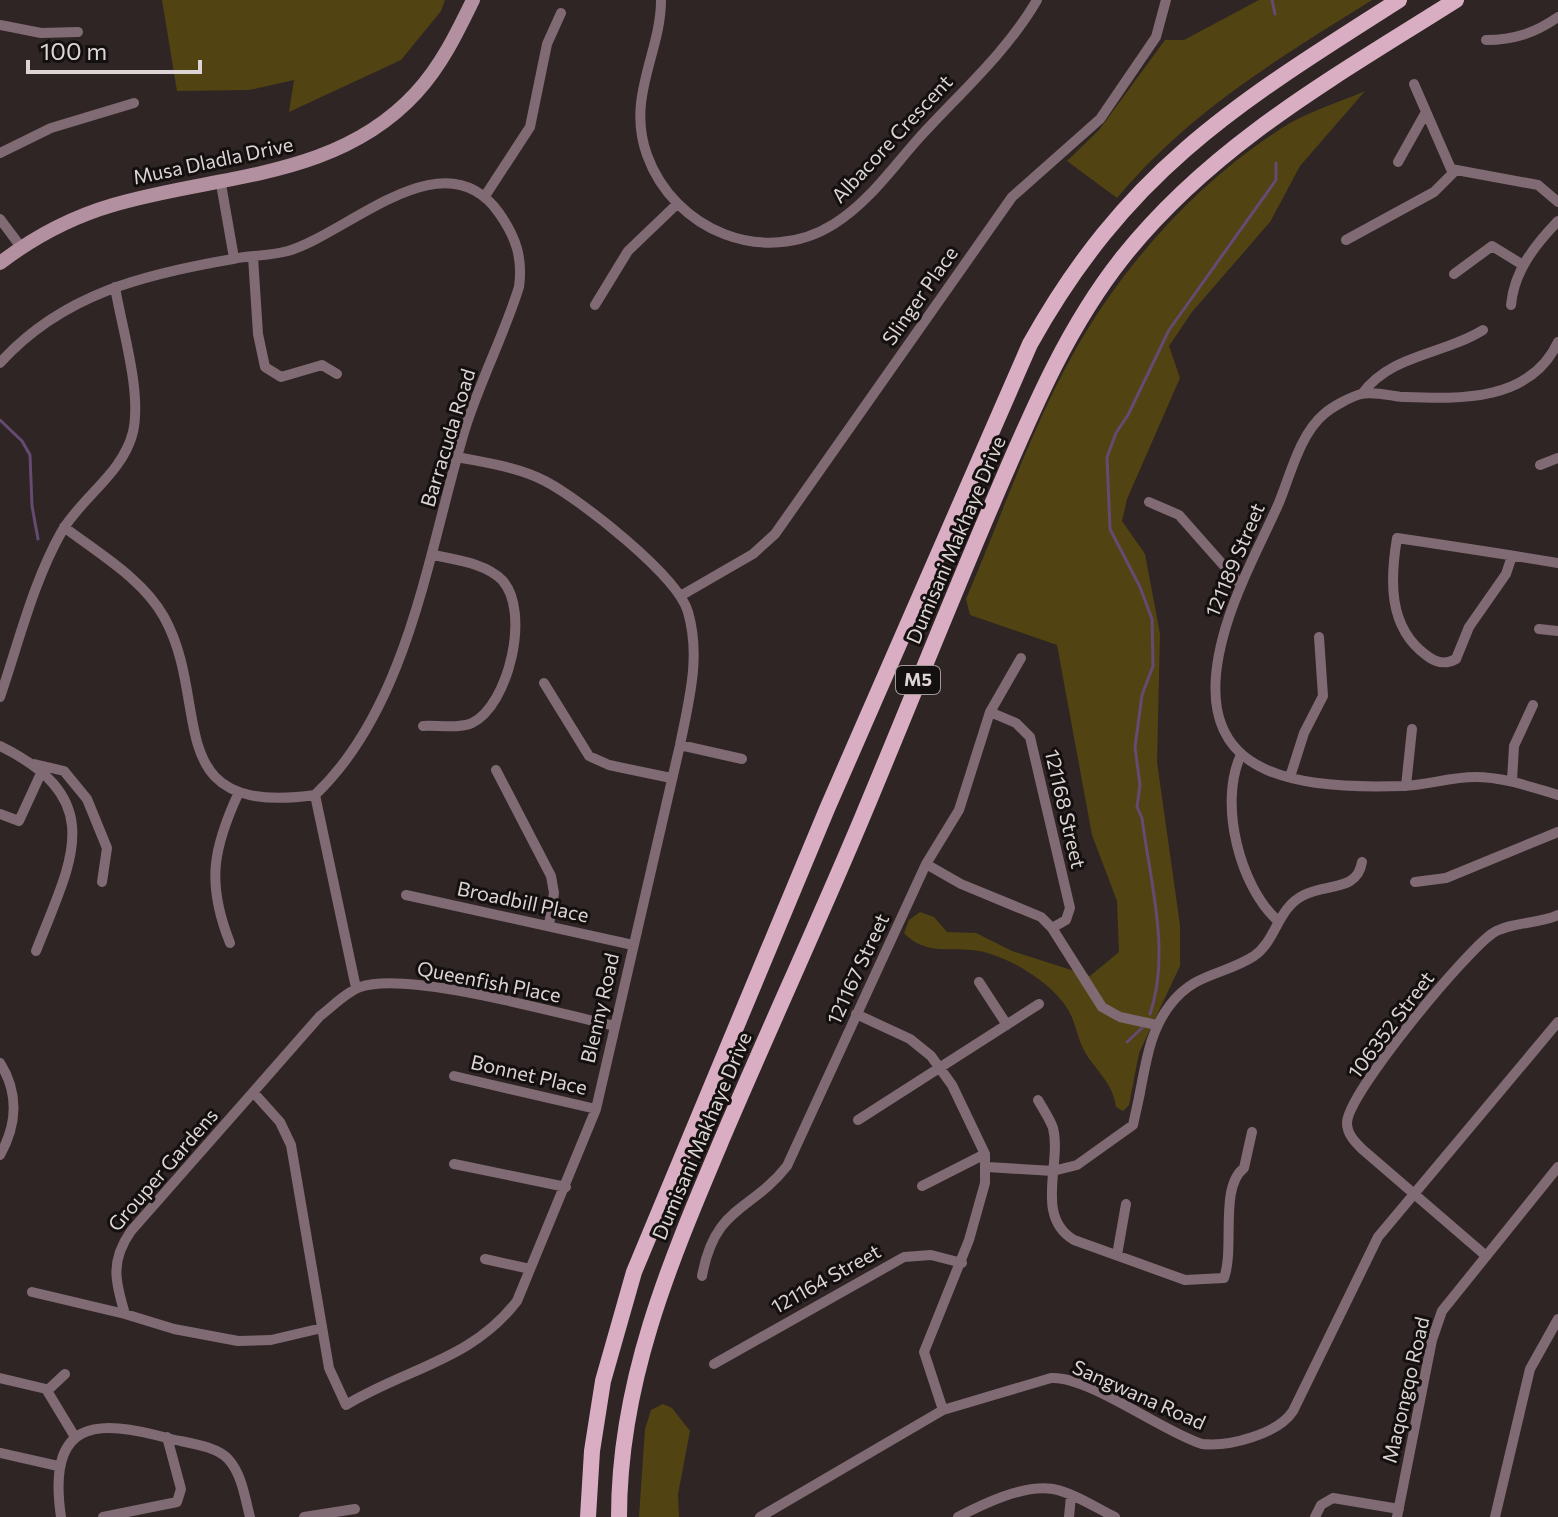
<svg xmlns="http://www.w3.org/2000/svg" width="1558" height="1517" viewBox="0 0 1558 1517" font-family="Commissioner,sans-serif">
	<rect width="100%" height="100%" fill="#2f2524"/>
	<path fill="#514412" d="M162,0h283l-4,11 -40,49 -112,52 5,-32 -45,10 -72,1z
		M1259,0h113c-96,60 -182,111 -255,198l-50,-37 32,-31 66,-90h19z
		M1365,91l-65,75 -30,56 -78,90 -23,34 11,32 -53,121 -5,22 23,33 15,80 -3,128 23,163v41l-41,87 -10,52 -6,6 -7,-4c-3,-27 -25,-39 -35,-63 -5,-13 -7,-27 -16,-39 -18,-26 -62,-52 -93,-55 -27,-2 -48,4 -68,-17l5,-13 11,-8 14,5 13,15 29,1 36,18 78,25 29,-24 -2,-51 -25,-66 -35,-190 -87,-30 -4,-16c35,-81 64,-168 107,-245 49,-88 123,-171 209,-226 24,-16 56,-25 83,-37z
		M663,1404l9,4 18,23 -12,63 1,23h-40l6,-88 6,-19z"/>
	<g fill="none" stroke-linecap="round" stroke-linejoin="round">
		<path stroke="#654b72" stroke-width="3" d="M1272,0l3,14
			M0,420l22,21 8,14 2,51 6,33
			M1150,1014c21,-61 0,-133 -8,-196l-5,-11 3,-22 -5,-38 7,-52 11,-29 -1,-47 -12,-32 -30,-58 -3,-72 9,-24 12,-18 41,-85 107,-150v-17
			M1127,1042l15,-14"/>
		<path stroke="#806a74" stroke-width="10" d="M661,0c0,53 -35,97 -14,155 27,75 117,113 187,69 34,-21 59,-57 85,-86 40,-44 88,-86 118,-138
			M0,25l41,8 37,-1
			M1486,40c28,0 49,-7 72,-23
			M1414,84l37,85 87,16 20,17
			M0,153l51,-25 83,-25
			M1398,162l28,-50
			M221,184l13,74
			M485,196l45,-69 17,-83 14,-31
			M0,219l21,28
			M1346,240l88,-48 21,-21
			M253,257l5,77 7,33 16,10 41,-12 15,9
			M1454,274l38,-28 31,19
			M595,305l33,-54 48,-46
			M1511,305c3,-34 24,-60 47,-84
			M1558,342c-28,60 -98,57 -155,55 -12,-1 -29,-6 -42,-3 -11,3 -29,13 -37,20 -25,21 -34,63 -46,91 -17,38 -36,72 -49,112 -51,153 48,173 174,169 24,-1 48,-9 72,-9 29,0 56,10 83,18
			M0,363c62,-69 145,-89 233,-104 18,-4 37,-3 55,-8 61,-18 156,-116 211,-38 17,24 24,45 20,74 -15,48 -39,94 -54,142 -36,119 -56,277 -150,366 -158,22 -102,-90 -151,-178 -21,-38 -66,-64 -100,-90
			M1362,394c29,-40 81,-39 121,-64
			M1540,465l18,-7
			M1149,502l30,13 61,69
			M1512,556l-6,18 -37,53 -13,32c-11,6 -20,4 -30,-4 -38,-28 -36,-75 -29,-117 54,8 107,16 161,25
			M682,595l71,-41 22,-20 237,-337 88,-78 56,-82 10,-37
			M1539,629l19,2
			M544,683l45,73 20,9 62,13
			M0,697c19,-55 33,-115 62,-166 20,-34 61,-58 71,-99 9,-40 -11,-103 -18,-145
			M990,712l26,11 14,14 40,171 -4,12 -14,8
			M423,726c14,-1 36,3 49,-3 37,-18 59,-112 30,-143 -17,-17 -46,-20 -68,-25
			M680,745l62,14
			M0,746c110,54 71,115 36,205
			M1240,757c-21,48 0,129 37,163
			M34,764l30,7 23,28 20,49 -5,34
			M496,770l55,106 3,17 -5,32
			M1290,777l14,-44 19,-37 -4,-59
			M1512,781l2,-35 19,-41
			M1406,786l6,-57
			M315,795l41,193
			M0,814l19,7 23,-50
			M926,864l35,20 80,33 11,11 50,79 18,10 37,8
			M1415,882l31,-4 112,-46
			M406,895l227,50
			M230,943c-24,-60 -17,-95 9,-151
			M979,982l28,43
			M856,1014l54,25 21,17 21,29 33,69v29l-16,57 -45,112 19,58
			M0,1063c19,30 17,62 0,92
			M454,1076l142,33
			M254,1093l26,29 11,23 38,223 17,37c61,-37 126,-45 171,-104l79,-192 84,-364c9,-45 21,-88 8,-133 -10,-36 -108,-113 -143,-131 -27,-14 -58,-18 -88,-24
			M1139,1097c7,-33 10,-65 31,-92 25,-33 53,-29 84,-49 23,-16 23,-48 50,-61 23,-12 53,-3 58,-33
			M1038,1100c5,9 12,19 15,28 9,36 -19,88 21,112l111,40 39,-2c11,-30 -5,-91 20,-110l8,-36
			M858,1120l181,-116
			M454,1164l112,23
			M987,1167l66,4 24,-6 56,-40 7,-32
			M922,1186l63,-32
			M1117,1255l9,-51
			M1485,1255l-123,-106c-7,-7 -15,-15 -15,-26 0,-29 119,-172 146,-190 18,-11 45,-9 65,-18
			M485,1259l45,10
			M702,1276c13,-71 49,-64 85,-110l139,-302 33,-54 31,-98 31,-54
			M32,1292l93,22
			M322,1328l-51,12 -33,1 -64,-12 -49,-15c-10,-33 -15,-53 6,-83l189,-215c12,-9 26,-24 40,-29 48,-17 199,27 255,39
			M714,1364l190,-107 27,-2 31,8
			M0,1378l46,11 29,48
			M48,1390l17,-16
			M0,1453l58,13
			M61,1517c-14,-96 32,-100 110,-78 17,4 46,7 58,21 13,15 16,38 21,57
			M103,1517l74,-15 4,-13 -14,-52
			M304,1517l51,-8
			M760,1517l183,-107 108,-32c36,-3 112,54 151,66 27,3 76,-10 91,-33l85,-174 180,-215
			M958,1517c25,-13 66,-33 95,-28 21,4 43,19 62,28
			M1069,1517l2,-21
			M1315,1517l6,-12 12,-7 66,11
			M1397,1517l35,-177 10,-29 116,-144
			M1495,1517l35,-148 28,-50"/>
		<path stroke="#b290a0" stroke-width="14" d="M0,263c34,-26 72,-46 113,-58 104,-31 223,-25 303,-112 25,-27 41,-60 57,-93"/>
		<path stroke="#d9adc2" stroke-width="16" d="M588,1517l4,-66 11,-70 31,-109 193,-463 203,-465c97,-174 207,-241 369,-344
			M619,1517c0,-136 51,-255 103,-378 46,-108 95,-214 140,-321 44,-105 86,-211 131,-316 37,-86 72,-172 130,-245 90,-113 213,-181 333,-257"/>
	</g>
	<g text-anchor="middle" stroke-width="6" stroke-linejoin="round" paint-order="stroke">
		<rect fill="#14100f" stroke="#a19a9a" stroke-width="2" x="896" y="666" width="44" height="28" rx="6"/>
		<g font-size="18" font-weight="bold" fill="#ddd5d5">
			<text x="918" y="686">M5</text>
		</g>
		<g font-size="20" fill="#ddd5d5" stroke="#14100f">
			<text transform="translate(892 139) rotate(-47)" y="7">Albacore Crescent</text>
			<text transform="translate(213 161) rotate(-12)" y="7">Musa Dladla Drive</text>
			<text transform="translate(920 296) rotate(-55)" y="7">Slinger Place</text>
			<text transform="translate(448 438) rotate(-73)" y="7">Barracuda Road</text>
			<text transform="translate(956 540) rotate(-67)" y="7">Dumisani Makhaye Drive</text>
			<text transform="translate(1235 560) rotate(-67)" y="7">121189 Street</text>
			<text transform="translate(1065 809) rotate(77)" y="7">121168 Street</text>
			<text transform="translate(523 902) rotate(12)" y="7">Broadbill Place</text>
			<text transform="translate(858 969) rotate(-65)" y="7">121167 Street</text>
			<text transform="translate(489 982) rotate(11)" y="7">Queenfish Place</text>
			<text transform="translate(600 1008) rotate(-77)" y="7">Blenny Road</text>
			<text transform="translate(1391 1025) rotate(-53)" y="7">106352 Street</text>
			<text transform="translate(529 1075) rotate(13)" y="7">Bonnet Place</text>
			<text transform="translate(702 1136) rotate(-67)" y="7">Dumisani Makhaye Drive</text>
			<text transform="translate(163 1170) rotate(-49)" y="7">Grouper Gardens</text>
			<text transform="translate(826 1279) rotate(-29)" y="7">121164 Street</text>
			<text transform="translate(1406 1390) rotate(-77)" y="7">Maqongqo Road</text>
			<text transform="translate(1139 1395) rotate(24)" y="7">Sangwana Road</text>
		</g>
	</g>
	<path d="M28 60v12h172v-12" fill="none" stroke="#ddd5d5" stroke-width="4"/>
	<text x="40" y="60" font-size="24" fill="#ddd5d5" stroke="#14100f" stroke-width="6" paint-order="stroke">100 m</text>
</svg>
